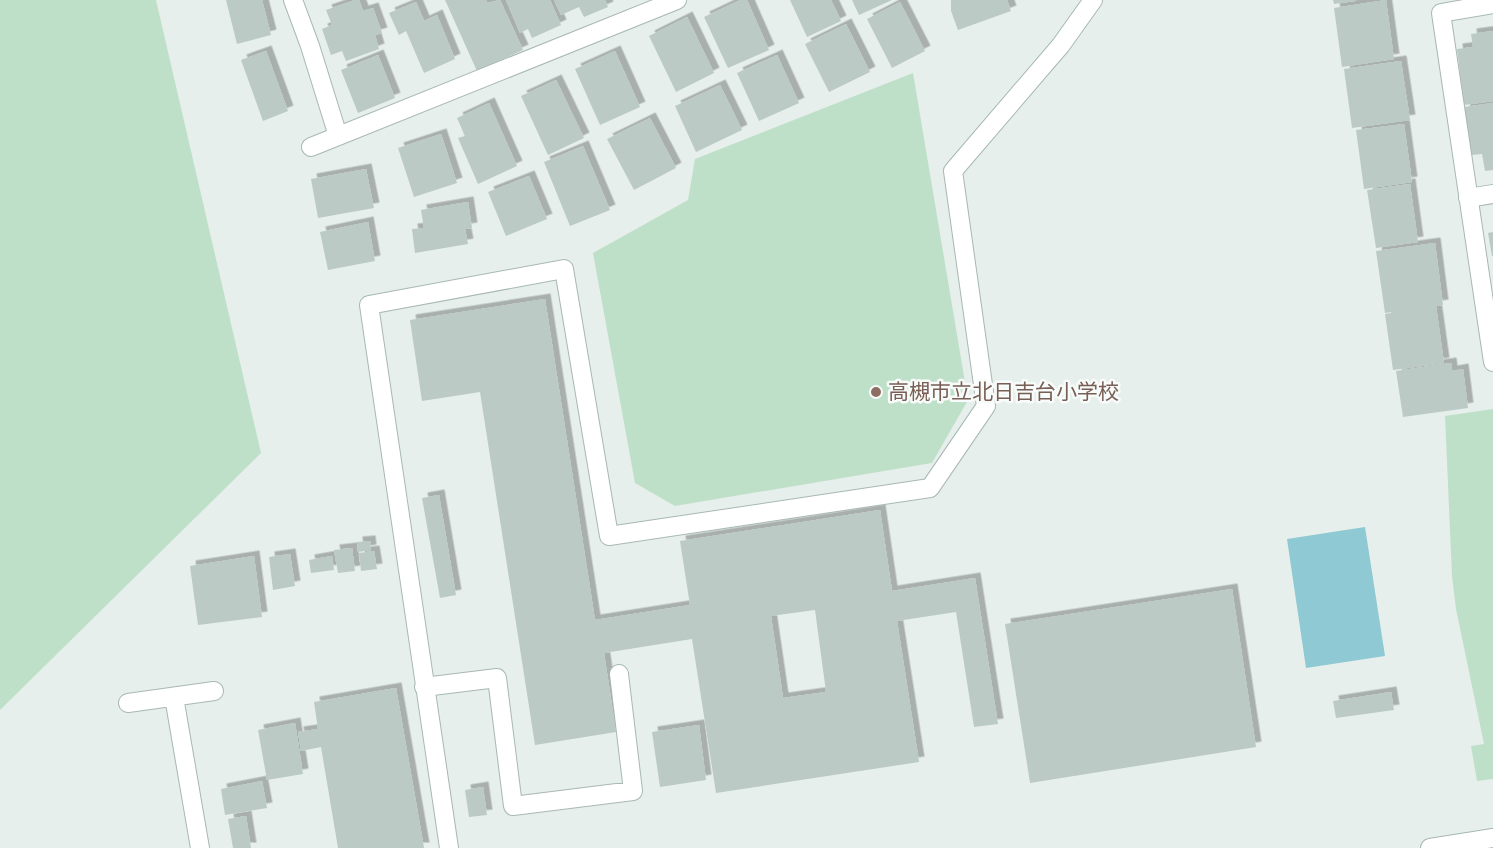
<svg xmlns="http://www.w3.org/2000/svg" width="1493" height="848" viewBox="0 0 1493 848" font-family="'PT Sans','Noto Sans JP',sans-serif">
	<defs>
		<filter id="shadow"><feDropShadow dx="5.5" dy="-5.5" stdDeviation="0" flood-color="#0004"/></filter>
	</defs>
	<rect width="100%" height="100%" fill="#e6efeb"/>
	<path fill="#bfe0c8" d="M0,0h156l105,453 -261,257z
		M913,73l55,327 -36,63 -257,43 -40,-23 -42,-230 95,-53 7,-41z
		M1493,409v370l-16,2 -6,-35 13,-2 -28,-135 -4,-33 -7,-160z"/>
	<path fill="#8ec9d4" d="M1365,527l20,129 -79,12 -19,-129z"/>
	<path fill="#bbcac4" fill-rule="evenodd" filter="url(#shadow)" d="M226,0h36l9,35 -34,9z
		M355,0h4l4,11 10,-3 9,25 -7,2 4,14 -33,12 -4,-10 -11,4 -9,-26 10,-4 -6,-15z
		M445,0h41l1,3 13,-3 23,50 -46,21z
		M506,0h44l11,25 -29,13 -4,-9 -8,4z
		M554,0h51l3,7 -24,10 -5,-10 -18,8z
		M740,0h7l22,50 -41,18 -24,-51z
		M790,0h41l10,21 -34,16z
		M852,0h40l-33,15z
		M951,0h56l4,11 -53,19 -7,-19z
		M1333,0h22v1l-21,3z
		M1386,0l8,59 -52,8 -8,-59z
		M416,2l8,19 13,-6 18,44 -31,14 -18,-42 -7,4 -10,-22z
		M900,2l25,49 -33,17 -25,-49z
		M687,17l27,56 -38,19 -27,-56z
		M846,24l24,48 -41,20 -24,-48z
		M1493,31v70l-29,4 -7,-56 16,-2 -2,-13z
		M266,51l22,60 -25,10 -22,-61z
		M615,51l25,56 -40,18 -25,-56z
		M378,55l17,43 -37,15 -17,-43z
		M777,55l22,48 -40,18 -22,-48z
		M1401,61l9,59 -58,8 -8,-59z
		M556,80l28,58 -36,17 -27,-59z
		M720,85l22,45 -46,22 -21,-46z
		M489,103l28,63 -39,18 -20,-46 7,-2 -8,-18z
		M1493,103v67l-8,1 -3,-17 -11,1 -7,-48z
		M650,118l26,50 -42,22 -27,-51z
		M1404,124l8,58 -48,7 -8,-59z
		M441,134l16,49 -43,14 -16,-49z
		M583,146l27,64 -40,16 -26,-64z
		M366,169l8,39 -56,10 -7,-39z
		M529,176l18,43 -41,17 -18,-44z
		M1410,184l8,58 -42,6 -9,-58z
		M468,202l4,26 -7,1 3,15 -53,9 -3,-24 12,-1 -3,-18z
		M368,222l7,39 -47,9 -8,-38z
		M1493,232v24h-1l-4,-23z
		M1435,243l8,62 -7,1 8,57 -51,7 -8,-56 32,-6 -32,5 -9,-62z
		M545,299l50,321 95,-15 -10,-64 200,-31 12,81 83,-13 23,146 -24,3 -18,-115 -59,9 22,141 -203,31 -24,-154 -88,14 12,79 -81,13 -55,-353 -58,9 -12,-81zM815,610l11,82 -43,6 -12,-82z
		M1451,363l1,8 11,-2 5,39 -65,9 -7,-46z
		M439,495l17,100 -16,3 -18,-100z
		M370,541l1,9 -13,2 -1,-10z
		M352,548l3,23 -17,2 -4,-23z
		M374,551l3,18 -16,2 -2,-18z
		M290,554l5,32 -22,4 -4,-33z
		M254,556l8,61 -64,8 -8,-59z
		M332,556l2,14 -23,3 -2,-13z
		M1232,589l24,158 -226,36 -25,-159z
		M396,688l28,160h-86l-17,-101 -20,4 -3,-19 20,-3 -4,-27z
		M1391,692l3,18 -58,8 -3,-17z
		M295,723l8,51 -36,6 -9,-50z
		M699,725l7,55 -46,7 -8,-55z
		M262,781l5,27 -42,7 -4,-26z
		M483,787l4,28 -18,2 -4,-27z
		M246,816l5,32h-18l-5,-29z"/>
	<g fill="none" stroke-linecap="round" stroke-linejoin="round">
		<defs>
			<path id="minor" d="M293,0l17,46 28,90
				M1493,4l-52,9 52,349
				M311,147l366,-147
				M1468,198l25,-4
				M424,687l73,-9 16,128 120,-15 -14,-117
				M174,697l26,151
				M128,703l86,-12
				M449,848l-80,-543 195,-36 45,267 321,-48 56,-82 -33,-235 108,-126 32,-45
				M1430,848l63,-10"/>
		</defs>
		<use href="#minor" stroke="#a8b8b2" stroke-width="20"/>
		<use href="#minor" stroke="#fff" stroke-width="18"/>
	</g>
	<circle fill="#8d6e63" stroke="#f7fbf9" stroke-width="2" cx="876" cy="392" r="6"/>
	<g text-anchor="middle" stroke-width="5" stroke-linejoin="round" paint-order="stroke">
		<g font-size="21" fill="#785e54" stroke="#f7fbf9" text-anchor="start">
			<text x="888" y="399">高槻市立北日吉台小学校</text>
		</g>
	</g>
</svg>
